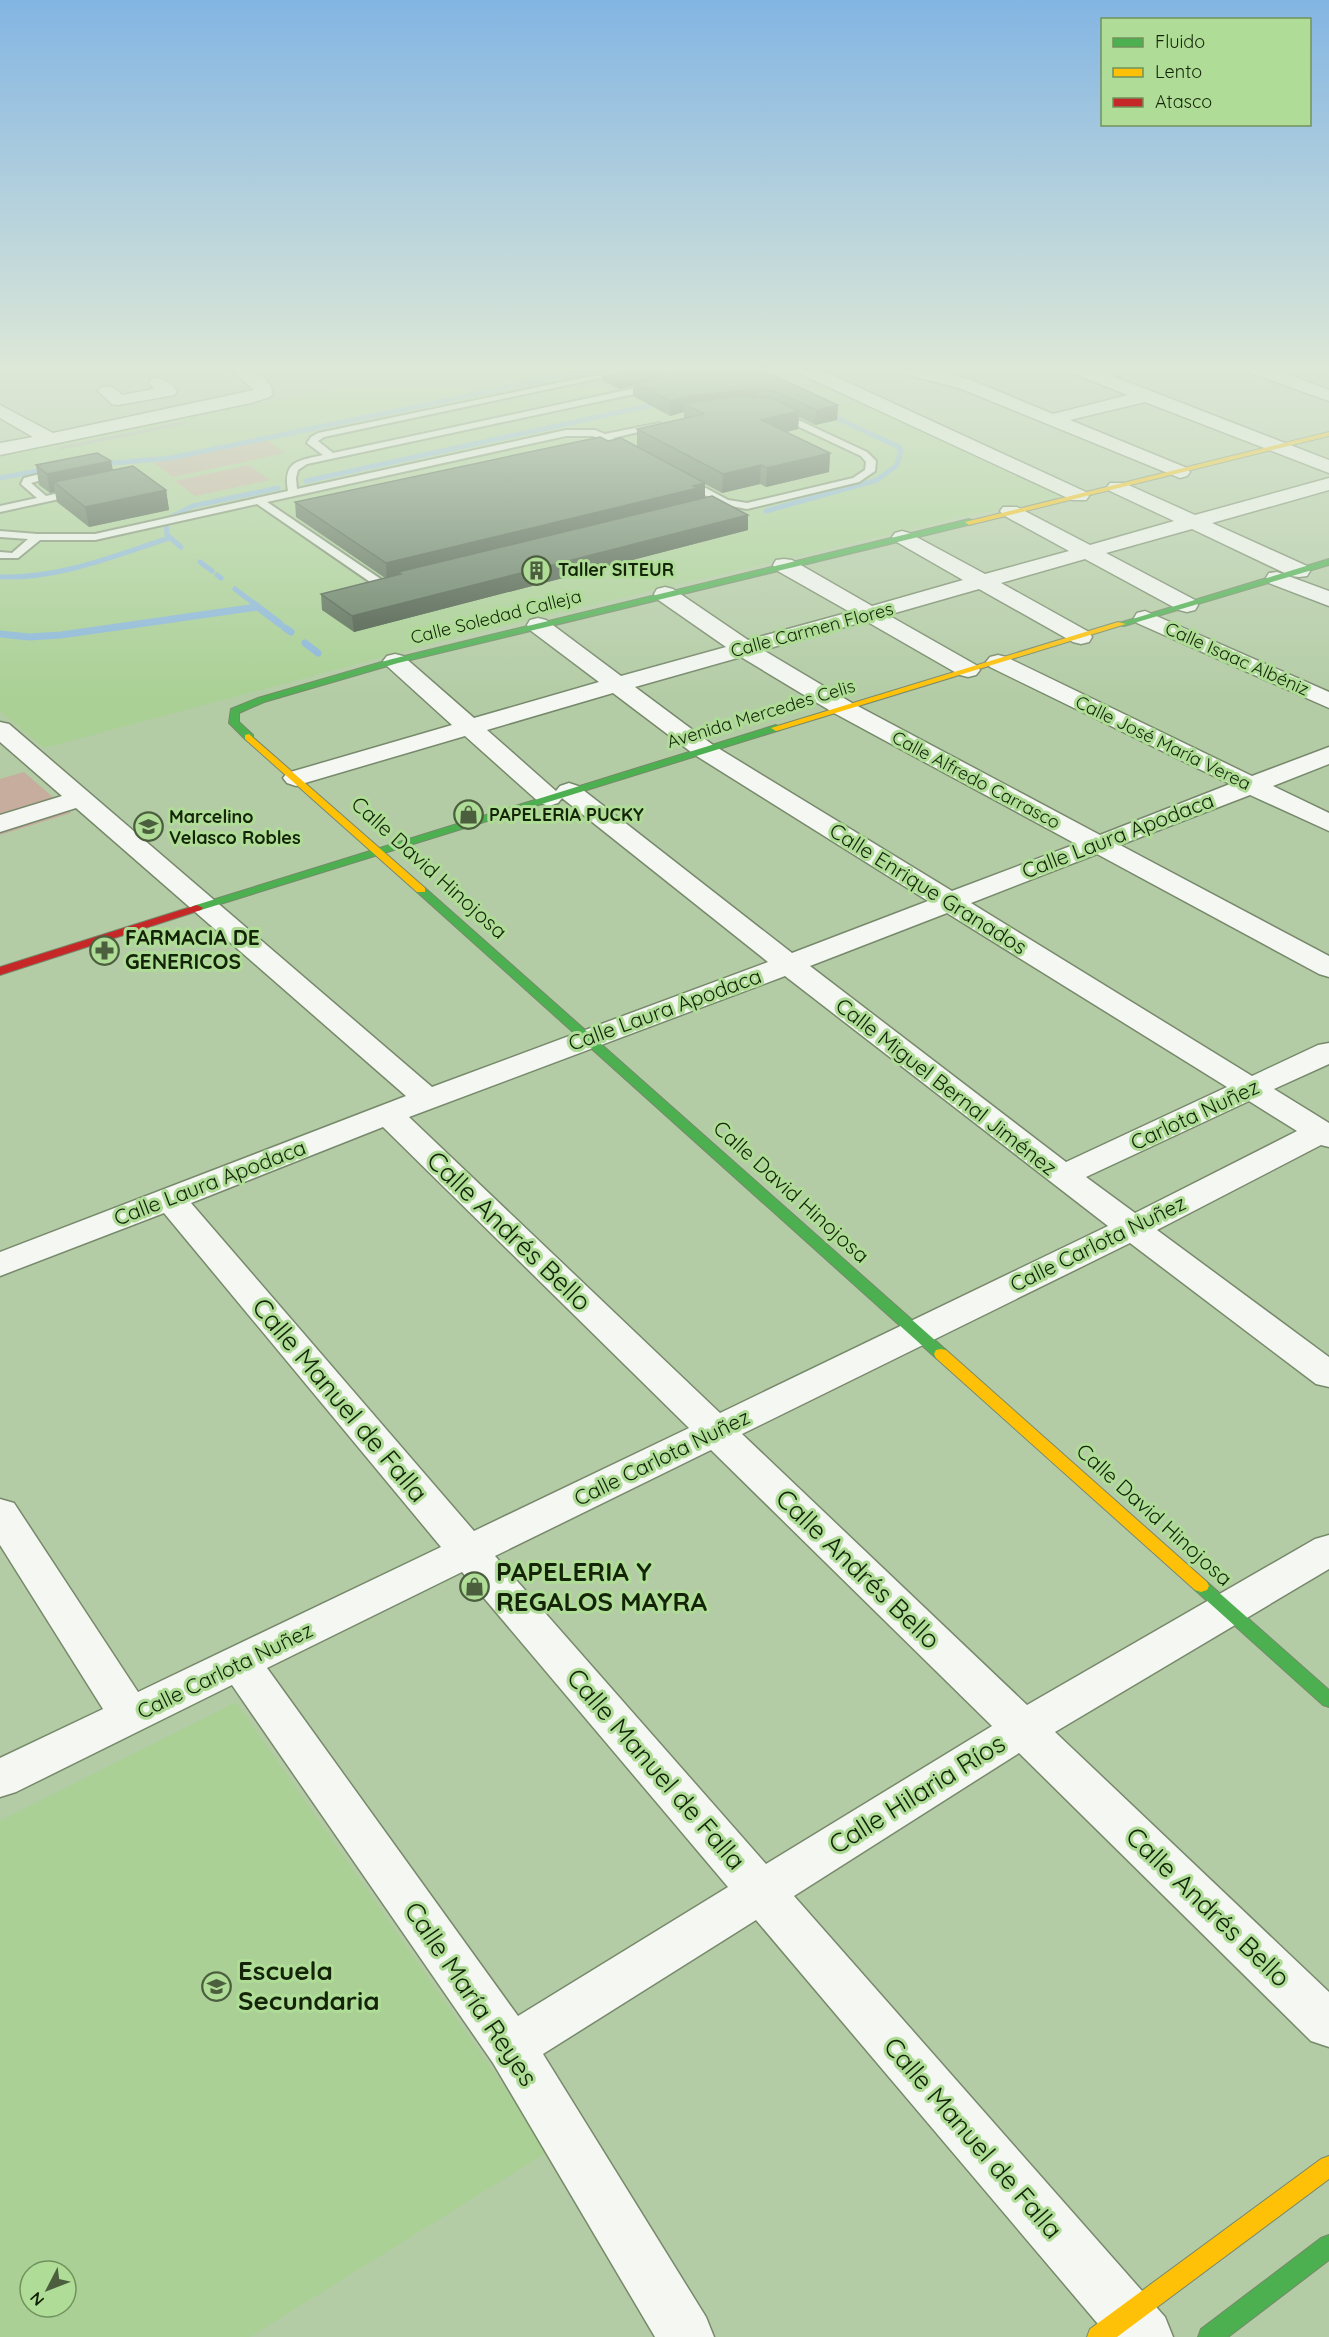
<svg xmlns="http://www.w3.org/2000/svg" width="1329" height="2337" viewBox="0 0 1329 2337" font-family="Quicksand,sans-serif">
	<rect width="100%" height="100%" fill="#b4cca6"/>
	<path fill="#aad095" fill-rule="evenodd" d="M427,369h362l278,129 -97,17 -516,123 -410,110 -44,-37v-256z
		M236,1702l313,449 -299,186h-250v-516zM30,2271h36v36h-36z"/>
	<path fill="#c6ad9e" d="M265,439l20,14 -112,24 -19,-14z
		M249,465l21,15 -75,16 -20,-15z
		M24,772l47,41 -71,22v-56z"/>
	<g fill="none" stroke-linecap="round" stroke-linejoin="round">
		<path stroke="#8bb7db" stroke-width="5" d="M100,464l71,-6 426,-89
			M0,478l48,-9
			M306,481l355,-78
			M766,511l111,-31 20,-15 4,-15 -2,-3 -73,-34
			M171,517l22,-11 85,-18
			M166,524l1,11 14,12
			M200,562l12,9
			M217,575l4,3
			M0,577c59,2 114,-21 169,-39
			M235,589l21,16"/>
		<path stroke="#8bb7db" stroke-width="7" d="M254,604l26,20
			M285,628l6,4
			M0,634l29,3 32,-2 196,-28
			M305,643l13,10"/>
		<defs>
			<path id="lane" d="M625,369h18l-319,68 -6,4 15,12 326,-70 10,-6 -20,-8 24,3 5,6 -16,10 -355,76 -9,6 -2,8 1,11 269,-59h29l10,4 55,-11v4l-47,11 19,10v4h-6l-33,-16h-27l-299,66 118,80 10,-2 5,3 -1,2 -20,3 -122,-84 -162,36h-55l-22,18h-18v-6l12,1 16,-14 -28,-2v-6l37,3h58l193,-43c-5,-30 9,-30 35,-36l-16,-12 4,-6 7,-4z
				M779,411l88,41 9,9 -1,10 -16,11 -112,27 -26,-5 -38,-21v-4h6l39,21 19,3 106,-25 12,-8 1,-8 -5,-6 -85,-40 -2,-2z
				M59,469l5,3 -2,2 -31,9 15,13 32,-7 5,3 -1,2 -82,18v-6l37,-8 -16,-14 3,-6z"/>
			<path id="street" d="M230,369c19,0 37,3 43,24l-3,4 -19,6 -251,52v-12l33,-6 -33,-19v-13l53,28 201,-43z
				M795,369h24l267,123 3,4 -3,4h-14l-274,-127z
				M897,369h31l43,11 82,34 75,-19 -56,-22 -3,-4h25l235,91v13l-184,-71 -75,18 117,48 3,4 -3,4 -7,2 -221,-90 -59,-15z
				M1248,369h26l55,21v11l-78,-28z
				M158,378c8,2 14,6 19,13l-3,4 -56,10 -6,-1 -14,-13 3,-4c10,-2 14,1 21,8l32,-6 -5,-6 3,-4z
				M1329,478v12l-117,33 95,43 3,5 -3,5 -8,1 -8,-1 -99,-47 -86,24 89,47 3,5 -3,5 -8,2 -8,-2 -94,-51 -84,24 88,49 3,5 -3,5 -8,2 -8,-2 -94,-53 -91,26 88,50 4,5 -4,5 -8,2 -8,-2 -94,-54 -103,29 89,53 248,132 130,-51 -240,-117 -4,-5 4,-5 8,-2 8,2 246,119 77,-29v17l-56,22 56,27v18l-79,-36 -130,50 209,111v21l-10,-3 -222,-120 -126,49 281,173 66,-31 11,-2v21l-55,25 55,34v24l-8,-2 -164,85 172,127v30l-13,-3 -186,-141 -388,191 285,271 288,-166 14,-4v34l-274,163 274,260v55l-18,-6 -292,-288 -225,143 371,421 8,20h-64l-353,-417 -213,134 163,263 8,20h-59l-162,-274 -261,-378 -216,107 -16,5v-39l103,-49 -103,-164v-46l14,4 124,189 303,-145 -277,-334 -164,63v-24l406,-156 -330,-288 -76,24v-17l62,-19 -62,-54v-20l9,2 423,363 336,-125 -206,-164 -4,5 -9,3 -9,-3 -75,-67 -160,47 -9,3 -9,-3 -4,-5 4,-5 165,-48 -65,-59 -4,-5 4,-5 8,-2 8,2 71,62 125,-36 -69,-52 -3,-5 3,-5 8,-2 8,2 75,56 105,-29 -69,-48 -3,-5 3,-5 8,-2 8,2 75,51 102,-28 -74,-42 -3,-5 3,-5 8,-1 8,1 80,46 91,-26 -68,-39 -3,-4 3,-4 7,-2 7,2 76,41 84,-23 -66,-36 -3,-4 3,-4h14l73,38 84,-24 -64,-30 -3,-4 3,-4h14l71,32zM741,657l93,56 242,131 -124,47 -239,-146 -78,-58zM613,693l82,62 233,146 -136,52 -214,-167 -9,-3 -9,3 -4,5 -69,-61zM947,913l280,174 -161,75 -256,-196zM785,976l323,250 -388,187 -311,-296zM1249,1101l48,30 -162,82 -49,-36zM383,1127l306,301 -215,103 -283,-328zM711,1450l281,276 -226,138 -271,-308zM462,1572l266,315 -210,129 -251,-348z
				M1277,572l52,19v15l-60,-23 -3,-5 3,-5z
				M1145,611l184,81v16l-192,-85 -3,-5 3,-5z"/>
			<path id="fast" d="M969,519l3,1v4l-574,139 -134,39 -25,11v9l14,13v4h-8l-16,-16 2,-14 27,-11 134,-39z
				M1329,559v6l-205,61 -8,-2z
				M776,725l5,3 -1,2 -579,180 -4,1 -6,-3 2,-2z
				M421,887l4,1 521,462 2,4 -2,4h-10l-519,-466v-4z
				M1201,1580l6,2 122,108v17l-6,-2 -128,-115 -2,-4 2,-4z
				M1329,2235v25l-101,77h-30l3,-8 120,-91z"/>
			<path id="slow" d="M1329,432v4l-360,89 -4,-3z
				M1118,622l8,2 -346,106 -4,1 -5,-3z
				M249,734l176,154v4h-8l-172,-153v-4z
				M941,1349l5,1 261,232 2,4 -2,4 -6,2 -6,-2 -259,-232 -2,-4 2,-4z
				M1329,2156v23l-212,158h-30l3,-8 231,-170z"/>
			<path id="jam" d="M197,905l6,3 -2,2 -201,65v-8z"/>
		</defs>
		<use href="#lane" stroke="#77896b" stroke-width="4"/>
		<use href="#street" stroke="#77896b" stroke-width="3"/>
		<use href="#fast" stroke="#77896b" stroke-width="2"/>
		<use href="#slow" stroke="#77896b" stroke-width="2"/>
		<use href="#jam" stroke="#77896b" stroke-width="2"/>
		<use href="#lane" fill="#f4f7f2" fill-rule="evenodd"/>
		<use href="#street" fill="#f4f7f2" fill-rule="evenodd"/>
		<use href="#fast" fill="#4caf50" fill-rule="evenodd"/>
		<use href="#slow" fill="#ffc107" fill-rule="evenodd"/>
		<use href="#jam" fill="#c62828" fill-rule="evenodd"/>
		<path stroke="#afb5ac" stroke-width="3" d="M61,448l123,-25"/>
	</g>
	<path fill="#566a55" d="M669,369h90l79,36 -1,15 -22,5 -16,-8 -1,12 -11,3 43,21 -1,19 -63,15 -6,-3 -38,9 -17,-9v13l43,33 -394,102 -32,-22 -1,-16 64,-16 -89,-61 -1,-15 313,-61 29,5v-17l47,-10v-7l-14,4 -37,-20v-10l-14,3 -16,-8 -1,-5 62,-1 8,-5z
		M111,461l2,9 53,20 3,20 -80,17 -32,-25 -2,-10 -5,1 -11,-8 -3,-20z"/>
	<path fill="#465645" d="M664,373v4l-31,5v4l-14,3v-5z
		M756,389l-1,15h-70l-1,8 -14,4v-15l20,-5z
		M838,405l-1,15 -22,5 1,-15z
		M799,411l-1,18 -37,9v-18z
		M830,453l-1,19 -63,15 1,-19z
		M111,461l3,19 -60,2 1,10 -5,1 -3,-19z
		M761,465l-1,19 -38,9 1,-19z
		M705,483v15l-304,76 -3,-2v4l-11,3 -1,-16z
		M166,490l3,20 -80,17 -4,-20z
		M748,515v15l-394,102 -2,-16z"/>
	<path fill="#647b63" stroke="#465645" stroke-width="1.5" d="M634,369h21l9,4 -6,3 -39,8 -17,-8z
		M672,369h87l79,36 -22,5 -39,-18 -21,-3 -66,7 -20,5 -37,-19 29,-6z
		M734,396l37,2 28,13 -38,9 69,33 -63,15 -6,-3 -38,9 -86,-45 67,-15 -19,-10z
		M600,437l8,4 13,-3 84,45 -12,3 5,2 -312,75 -91,-61z
		M97,453l14,8 -64,13 -11,-9z
		M133,466l33,24 -81,17 -31,-25z
		M712,496l36,19 -396,101 -31,-22 80,-20 -3,-2z"/>
	<linearGradient id="sky" x2="0" y2="1"><stop stop-color="#83b5e3"/><stop offset="0.53" stop-color="#dde8d7"/><stop offset="1" stop-color="#dde8d7" stop-opacity="0"/></linearGradient>
	<rect width="1329" height="696" fill="url(#sky)"/>
	<defs>
		<symbol id="building-ring" viewBox="-11 -11 22 22"><circle r="9.5" fill="#afdc96" stroke="#4b5f3f" stroke-width="1.5"/><path d="M-4-6H4V6H1V3H-1V6H-4ZM-2.5-4.3h1.7v1.8h-1.7ZM.8-4.3h1.7v1.8H.8ZM-2.5-1h1.7V.8h-1.7ZM.8-1h1.7V.8H.8Z" fill="#4b5f3f"/></symbol>
		<symbol id="shop-ring" viewBox="-11 -11 22 22"><circle r="9.5" fill="#afdc96" stroke="#4b5f3f" stroke-width="1.5"/><path d="M-5-2.5h2.3a2.7 3.5 0 0 1 5.4 0H5L5.5 6h-11ZM-1.5-2.5h3a1.5 2.3 0 0 0-3 0Z" fill="#4b5f3f"/></symbol>
		<symbol id="school-ring" viewBox="-11 -11 22 22"><circle r="9.5" fill="#afdc96" stroke="#4b5f3f" stroke-width="1.5"/><path d="M0-5L7-2L0 1L-7-2ZM-4 1L0 2.5L4 1V4Q0 6-4 4Z" fill="#4b5f3f"/></symbol>
		<symbol id="pharmacy-ring" viewBox="-11 -11 22 22"><circle r="9.5" fill="#afdc96" stroke="#4b5f3f" stroke-width="1.5"/><path d="M-2-6h4v4h4v4h-4v4h-4v-4h-4v-4h4Z" fill="#4b5f3f"/></symbol>
	</defs>
	<g fill-rule="evenodd">
		<use href="#building-ring" x="520" y="554" width="33" height="33"/>
		<use href="#shop-ring" x="452" y="798" width="33" height="33"/>
		<use href="#school-ring" x="132" y="810" width="33" height="33"/>
		<use href="#pharmacy-ring" x="88" y="934" width="33" height="33"/>
		<use href="#shop-ring" x="458" y="1570" width="33" height="33"/>
		<use href="#school-ring" x="200" y="1970" width="33" height="33"/>
	</g>
	<g text-anchor="middle" stroke-width="6" stroke-linejoin="round" paint-order="stroke">
		<g font-size="18" font-weight="bold" fill="#132408" stroke="#afdc96" text-anchor="start">
			<text x="558" y="576">Taller SITEUR</text>
			<text x="489" y="821">PAPELERIA PUCKY</text>
			<text x="169" y="823">Marcelino<tspan x="169" dy="21">Velasco Robles</tspan></text>
		</g>
		<g font-size="18" fill="#132408" stroke="#afdc96">
			<text transform="translate(496 617) rotate(-14)" y="6">Calle Soledad Calleja</text>
			<text transform="translate(812 630) rotate(-15)" y="6">Calle Carmen Flores</text>
			<text transform="translate(1237 659) rotate(24)" y="6">Calle Isaac Albéniz</text>
			<text transform="translate(761 714) rotate(-17)" y="6">Avenida Mercedes Celis</text>
			<text transform="translate(1163 743) rotate(26)" y="6">Calle José María Verea</text>
			<text transform="translate(976 780) rotate(28)" y="6">Calle Alfredo Carrasco</text>
		</g>
		<g font-size="21" fill="#132408" stroke="#afdc96">
			<text transform="translate(1118 836) rotate(-21)" y="7">Calle Laura Apodaca</text>
			<text transform="translate(429 868) rotate(42)" y="7">Calle David Hinojosa</text>
			<text transform="translate(928 889) rotate(32)" y="7">Calle Enrique Granados</text>
			<text transform="translate(665 1010) rotate(-20)" y="7">Calle Laura Apodaca</text>
			<text transform="translate(946 1087) rotate(38)" y="7">Calle Miguel Bernal Jiménez</text>
			<text transform="translate(1195 1115) rotate(-25)" y="7">Carlota Nuñez</text>
			<text transform="translate(210 1183) rotate(-21)" y="7">Calle Laura Apodaca</text>
			<text transform="translate(791 1192) rotate(42)" y="7">Calle David Hinojosa</text>
			<text transform="translate(1098 1244) rotate(-26)" y="7">Calle Carlota Nuñez</text>
			<text transform="translate(662 1458) rotate(-26)" y="7">Calle Carlota Nuñez</text>
			<text transform="translate(1154 1515) rotate(42)" y="7">Calle David Hinojosa</text>
			<text transform="translate(225 1671) rotate(-26)" y="7">Calle Carlota Nuñez</text>
		</g>
		<g font-size="21" font-weight="bold" fill="#132408" stroke="#afdc96" text-anchor="start">
			<text x="125" y="945">FARMACIA DE<tspan x="125" dy="24">GENERICOS</tspan></text>
		</g>
		<g font-size="26" fill="#132408" stroke="#afdc96">
			<text transform="translate(509 1231) rotate(44)" y="9">Calle Andrés Bello</text>
			<text transform="translate(340 1400) rotate(50)" y="9">Calle Manuel de Falla</text>
			<text transform="translate(858 1569) rotate(44)" y="9">Calle Andrés Bello</text>
			<text transform="translate(656 1769) rotate(49)" y="9">Calle Manuel de Falla</text>
			<text transform="translate(917 1794) rotate(-32)" y="9">Calle Hilaria Ríos</text>
			<text transform="translate(1208 1907) rotate(44)" y="9">Calle Andrés Bello</text>
			<text transform="translate(471 1994) rotate(56)" y="9">Calle María Reyes</text>
			<text transform="translate(973 2138) rotate(49)" y="9">Calle Manuel de Falla</text>
		</g>
		<g font-size="26" font-weight="bold" fill="#132408" stroke="#afdc96" text-anchor="start">
			<text x="496" y="1581">PAPELERIA Y<tspan x="496" dy="30">REGALOS MAYRA</tspan></text>
			<text x="238" y="1980">Escuela<tspan x="238" dy="30">Secundaria</tspan></text>
		</g>
	</g>
	<rect x="1101" y="18" width="210" height="108" fill="#afdc96" stroke="#71925d" stroke-width="1.5"/>
	<rect x="1113" y="38" width="30" height="9" fill="#4caf50" stroke="#71925d" stroke-width="1.5"/>
	<text x="1155" y="48" font-size="18" fill="#132408">Fluido</text>
	<rect x="1113" y="68" width="30" height="9" fill="#ffc107" stroke="#71925d" stroke-width="1.5"/>
	<text x="1155" y="78" font-size="18" fill="#132408">Lento</text>
	<rect x="1113" y="98" width="30" height="9" fill="#c62828" stroke="#71925d" stroke-width="1.5"/>
	<text x="1155" y="108" font-size="18" fill="#132408">Atasco</text>
	<g transform="translate(48 2289) rotate(228)"><circle r="28" fill="#afdc96" stroke="#71925d" stroke-width="1.5"/>
	<path d="M0-4.5L10 22L0 15L-10 22Z" fill="#4b5f3f"/>
	<text y="-9" font-size="16" font-weight="bold" text-anchor="middle" fill="#132408">N</text>
	</g>
</svg>
